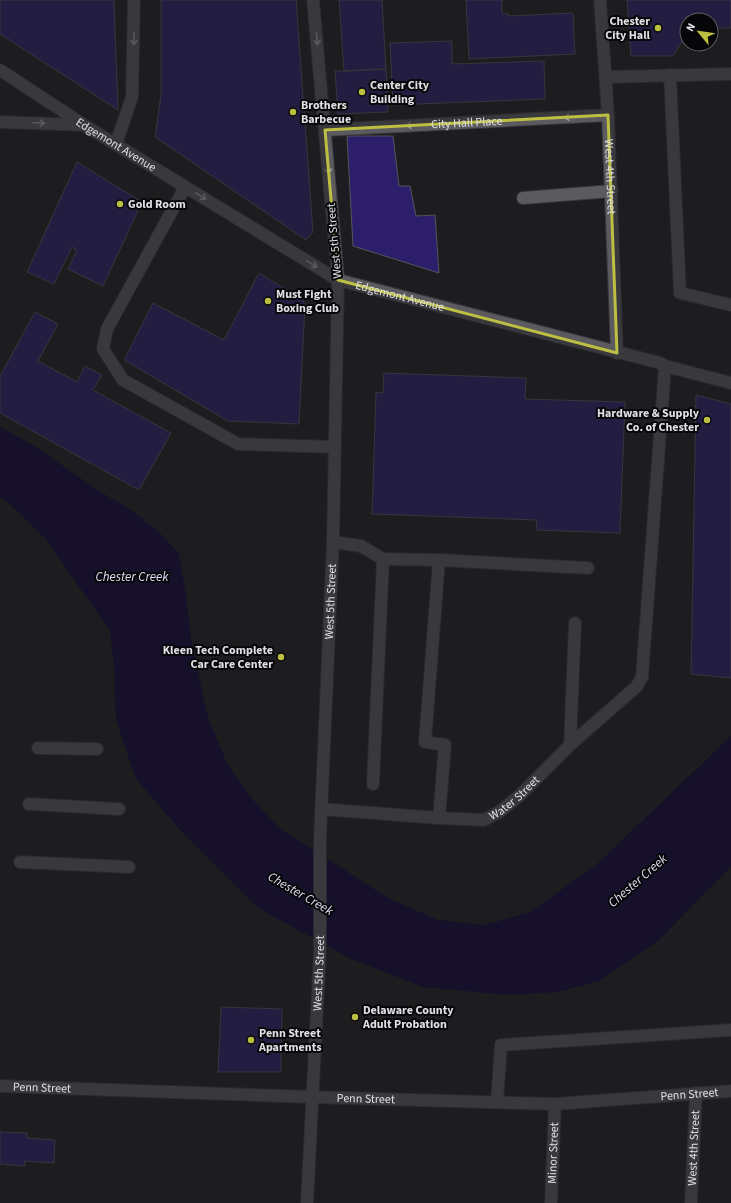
<svg xmlns="http://www.w3.org/2000/svg" width="731" height="1203" viewBox="0 0 731 1203" font-family="'Source Sans 3',sans-serif">
	<rect width="100%" height="100%" fill="#1d1d21"/>
	<path fill="#0e0035" d="M0,427l33,18 66,46 32,19 27,21 21,23 6,35 7,55 16,73 19,47 26,36 29,30 63,40 41,27 52,23 47,5 45,-13 66,-47 135,-129v131l-73,74 -59,40 -41,11 -51,3 -84,-8 -74,-29 -91,-50 -78,-78 -44,-51 -20,-59 -2,-54 -4,-35 -65,-93 -39,-37 -6,-4z"/>
	<path fill="#2d1e6b" stroke="#55555a" d="M0,0h114l4,110 -118,-76z
		M161,0h135l17,232 -7,8 -151,-103 6,-42z
		M339,0h43l4,69 -42,2z
		M466,0h36v14h7v2l64,-3 2,41 -106,5z
		M627,0h104v28h-20v-8h-24v13l-14,23h-42z
		M452,41v23l92,-3 1,38 -152,6 -3,-62z
		M386,69l2,43 -50,2 -3,-43h9z
		M347,136h46l6,50h11l6,30 19,-1 4,58 -86,-27z
		M77,162l65,40 -39,84 -35,-17 9,-19 -5,-3 -18,37 -27,-12z
		M259,273l43,26 3,5 -6,120 -71,-3 -104,-61 29,-57 71,37z
		M35,312l23,12 -20,37 39,21 8,-16 17,9 -9,15 78,43 -32,57 -139,-77v-37z
		M384,373l142,5 -1,21 100,3 -5,131 -84,-3 1,-10 -165,-6 4,-122 7,1z
		M696,395l35,9v274l-40,-4z
		M221,1007l61,2 -1,63h-63z
		M0,1132l27,1v5l28,2 -1,23 -29,-2v5l-25,-2z"/>
	<g fill="none" stroke-linecap="round" stroke-linejoin="round">
		<defs>
			<g id="service">
				<path d="M670,75l10,218 51,12"/>
				<path d="M606,77l125,-3"/>
				<path d="M116,144l16,-47 2,-97"/>
				<path d="M185,187l-78,142 -4,20 20,31 115,64 97,3"/>
				<path d="M523,198l89,-7"/>
				<path d="M333,542l28,4 22,13"/>
				<path d="M642,677l23,-311"/>
				<path d="M570,745l5,-122"/>
				<path d="M38,748l59,1"/>
				<path d="M373,784l10,-225 56,1"/>
				<path d="M29,804l90,5"/>
				<path d="M439,818l6,-73 -20,-3 14,-182 149,8"/>
				<path d="M20,862l109,5"/>
				<path d="M497,1102l4,-57 230,-15"/>
				<path id="s1" d="M551,1203l4,-99"/>
			</g>
			<g id="minor">
				<path id="s2" d="M600,0l8,115 9,238"/>
				<path id="s3" d="M0,70l84,55 254,155 322,83 5,3 66,17"/>
				<path d="M0,122l83,3"/>
				<path id="s4" d="M325,130l283,-15"/>
				<path id="s5" d="M321,809l118,9 45,2 15,-8 20,-16 51,-51 67,-59 5,-9"/>
				<path id="s6" d="M0,1086l312,11 243,7 176,-13"/>
				<path id="s7" d="M307,1203l13,-252v-113l13,-296 5,-262 -25,-280"/>
				<path id="s8" d="M691,1203l5,-110"/>
			</g>
		</defs>
		<use href="#service" stroke="#37373b" stroke-width="14"/>
		<use href="#minor" stroke="#37373b" stroke-width="14"/>
		<use href="#service" stroke="#5a5a5f" stroke-width="12"/>
		<use href="#minor" stroke="#5a5a5f" stroke-width="12"/>
	</g>
	<defs><path id="oneway-shaft" d="M-6 0H5M1.5-3L5.5 0L1.5 3" fill="none" stroke-width="1.6" stroke-linecap="round" stroke-linejoin="round"/></defs>
	<g stroke="#a3a4a8">
		<use href="#oneway-shaft" transform="translate(134 39) rotate(91)"/>
		<use href="#oneway-shaft" transform="translate(317 39) rotate(85)"/>
		<use href="#oneway-shaft" transform="translate(570 117) rotate(177)"/>
		<use href="#oneway-shaft" transform="translate(39 123) rotate(2)"/>
		<use href="#oneway-shaft" transform="translate(412 125) rotate(177)"/>
		<use href="#oneway-shaft" transform="translate(328 168) rotate(85)"/>
		<use href="#oneway-shaft" transform="translate(201 196) rotate(31)"/>
		<use href="#oneway-shaft" transform="translate(312 264) rotate(31)"/>
	</g>
	<path d="M0 0H731V1203H0ZM608,115l9,238 -279,-73 -13,-150z" fill="#1d1d21" fill-opacity=".55" fill-rule="evenodd"/>
	<path fill="none" stroke="#bdbf43" stroke-width="3" stroke-linejoin="round" d="M608,115l9,238 -279,-73 -13,-150z"/>
	<g fill="#bdbf43" stroke="#070709" stroke-width="1.5">
		<circle cx="658" cy="28" r="4"/>
		<circle cx="362" cy="92" r="4"/>
		<circle cx="293" cy="112" r="4"/>
		<circle cx="120" cy="204" r="4"/>
		<circle cx="268" cy="301" r="4"/>
		<circle cx="707" cy="420" r="4"/>
		<circle cx="281" cy="657" r="4"/>
		<circle cx="355" cy="1017" r="4"/>
		<circle cx="251" cy="1040" r="4"/>
	</g>
	<g text-anchor="middle" stroke-width="4" stroke-linejoin="round" paint-order="stroke">
		<g font-size="12" font-weight="bold" fill="#dfe0e3" stroke="#070709" text-anchor="start">
			<text x="650" y="25" text-anchor="end">Chester<tspan x="650" dy="14">City Hall</tspan></text>
			<text x="370" y="89">Center City<tspan x="370" dy="14">Building</tspan></text>
			<text x="301" y="109">Brothers<tspan x="301" dy="14">Barbecue</tspan></text>
			<text x="128" y="208">Gold Room</text>
			<text x="276" y="298">Must Fight<tspan x="276" dy="14">Boxing Club</tspan></text>
			<text x="699" y="417" text-anchor="end">Hardware &amp; Supply<tspan x="699" dy="14">Co. of Chester</tspan></text>
			<text x="273" y="654" text-anchor="end">Kleen Tech Complete<tspan x="273" dy="14">Car Care Center</tspan></text>
			<text x="363" y="1014">Delaware County<tspan x="363" dy="14">Adult Probation</tspan></text>
			<text x="259" y="1037">Penn Street<tspan x="259" dy="14">Apartments</tspan></text>
		</g>
		<g font-size="12" fill="#dfe0e3" stroke="#070709">
			<text dy="4" stroke="none"><textPath href="#s4" startOffset="142">City Hall Place</textPath></text>
			<text dy="4" stroke="none"><textPath href="#s3" startOffset="138">Edgemont Avenue</textPath></text>
			<text dy="4" stroke="none"><textPath href="#s2" startOffset="177">West 4th Street</textPath></text>
			<text transform="translate(334 241) rotate(-95)" y="4">West 5th Street</text>
			<text dy="4" stroke="none"><textPath href="#s3" startOffset="462">Edgemont Avenue</textPath></text>
			<text dy="4" stroke="none"><textPath href="#s7" startOffset="602">West 5th Street</textPath></text>
			<text dy="4" stroke="none"><textPath href="#s5" startOffset="201">Water Street</textPath></text>
			<text dy="4" stroke="none"><textPath href="#s7" startOffset="230">West 5th Street</textPath></text>
			<text dy="4" stroke="none"><textPath href="#s6" startOffset="42">Penn Street</textPath></text>
			<text dy="4" stroke="none"><textPath href="#s6" startOffset="690">Penn Street</textPath></text>
			<text dy="4" stroke="none"><textPath href="#s6" startOffset="366">Penn Street</textPath></text>
			<text dy="4" stroke="none"><textPath href="#s8" startOffset="55">West 4th Street</textPath></text>
			<text dy="4" stroke="none"><textPath href="#s1" startOffset="50">Minor Street</textPath></text>
		</g>
		<g font-size="13" font-style="italic" fill="#dfdff6" stroke="#070709">
			<text x="132" y="581">Chester Creek</text>
			<text transform="translate(637 880) rotate(-41)" y="5">Chester Creek</text>
			<text transform="translate(301 893) rotate(30)" y="5">Chester Creek</text>
		</g>
	</g>
	<g transform="translate(699 32) rotate(299)"><circle r="19" fill="#070709" stroke="#5d5e60"/>
	<path d="M0-3L7 15L0 10L-7 15Z" fill="#bdbf43"/>
	<text y="-6" font-size="11" font-weight="bold" text-anchor="middle" fill="#dfe0e3">N</text>
	</g>
</svg>
